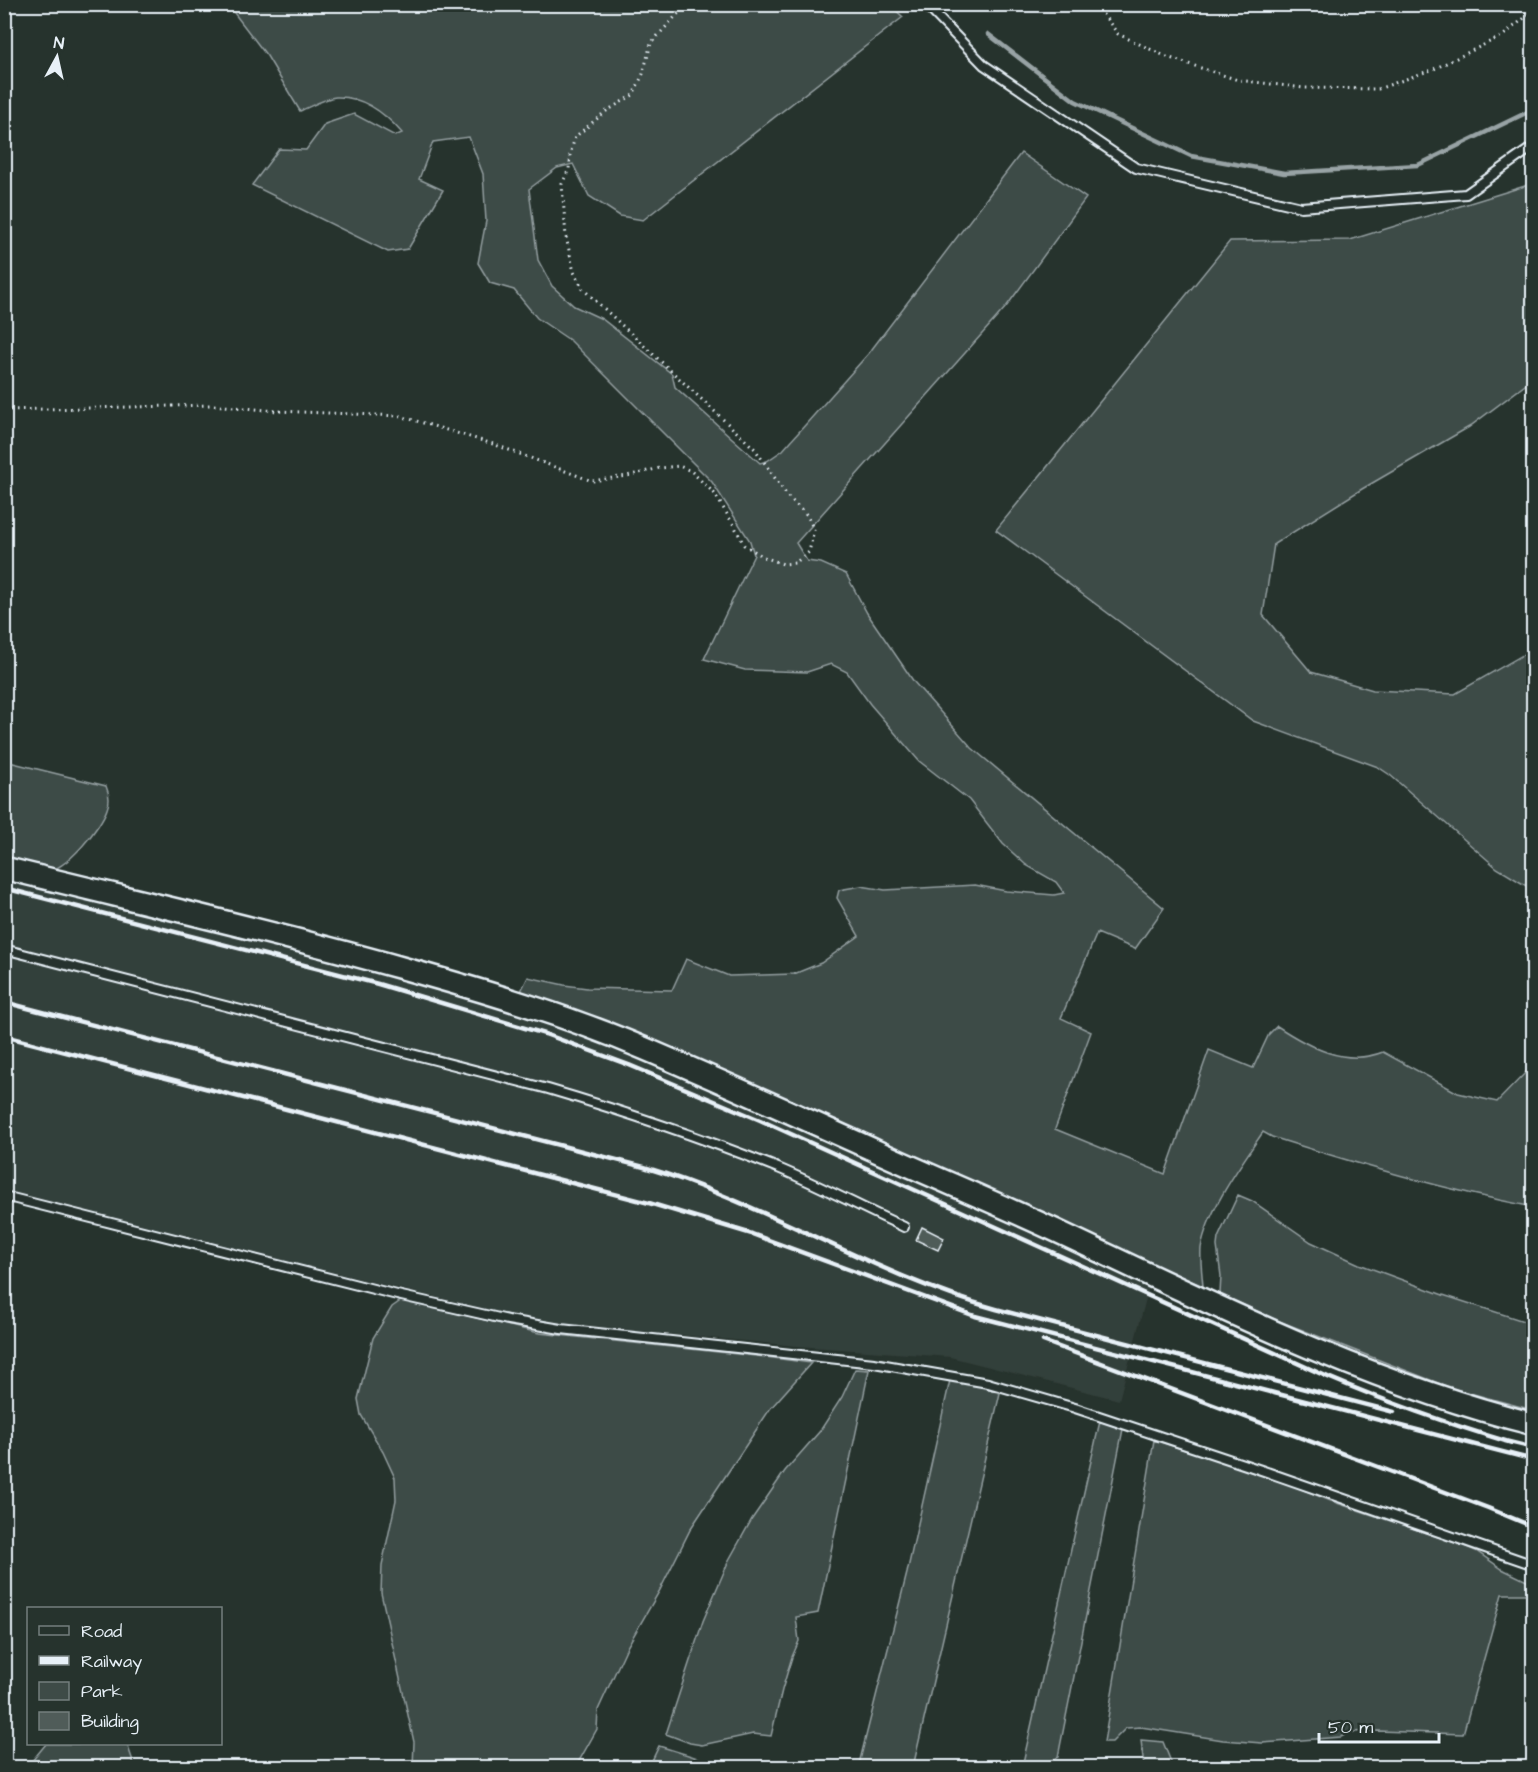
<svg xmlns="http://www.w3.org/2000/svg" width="1538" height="1772" viewBox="0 0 1538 1772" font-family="'Architects Daughter',sans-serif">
	<rect width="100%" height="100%" fill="#26332d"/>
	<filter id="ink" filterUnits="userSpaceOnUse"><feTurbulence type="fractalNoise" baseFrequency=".0167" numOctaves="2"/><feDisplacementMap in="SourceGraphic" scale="12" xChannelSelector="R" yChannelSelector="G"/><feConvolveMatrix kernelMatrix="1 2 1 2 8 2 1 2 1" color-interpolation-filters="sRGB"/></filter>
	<g filter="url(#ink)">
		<path fill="#333f3a" d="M5,875l462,119 179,63 505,223 -32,120 -169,-43 -153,-11 -259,-24 -533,-129z"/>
		<path fill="#3e4b47" stroke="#939ea0" stroke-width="1.5" d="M228,5h662l13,12 -260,203 -23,-4 -31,-20 -16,-32 -16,4 -28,21 9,71 14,26 22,20 28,13 70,55 3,13 85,76 7,-2 16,-11 86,-97 152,-200 65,45 -80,109 -210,236 11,18 14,2 25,11 21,39 47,69 58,66 192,160 -29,41 -38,-16 -36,85 30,14 -36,97 110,45 44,-124 44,18 16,-34 8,-8c32,21 68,41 106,26l75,41 39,9 34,-35 3,1 -1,139c-88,-17 -175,-43 -261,-70l-9,-5c-21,31 -56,79 -62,116 -1,12 1,26 2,38 -179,-77 -354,-163 -534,-238 -49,-21 -99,-39 -148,-57l7,-14 36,8 23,3 85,2 14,-31 43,17 65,-2 27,-11 38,-27 -22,-38 2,-8 22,-4 24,4 90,-5 31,6 48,4 10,-2 -8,-11 -30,-17 -23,-21 -34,-44 -50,-39 -49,-57 -23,-32 -16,-8 -24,8 -62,-2 -41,-11 50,-104 -4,-14 -38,-59 -141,-141 -34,-23 -23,-28 -24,-7 -12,-20 8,-42 -3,-47 -14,-37 -36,5 -14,37 24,11 -35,59 -20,3 -136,-67 27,-36 27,1 19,-26 29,-10 41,22 7,-3c-17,-20 -39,-37 -66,-36 -11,1 -26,10 -36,14l-33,-55z
			M1533,180v199l-64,48 -107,62 -88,55 -11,71 48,57 62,18 82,4 78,-45v241l-36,-22 -107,-93 -12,-8 -125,-46 -257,-191 234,-289 120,-1 175,-54z
			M5,761l101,25c3,7 4,16 1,23 -6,18 -41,62 -61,62 -12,0 -30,-7 -41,-10z
			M1238,1195l14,6 59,41 48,22 84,31 90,29v86l-82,-22 -177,-69 -54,-25 1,-18 -4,-30 1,-8z
			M402,1300l137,33 227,24 45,6 -41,46 -79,119 -31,62 -33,57 -29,63 -1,19 -18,32 -5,6h-161l1,-25 -33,-149 1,-28 14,-65 -1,-22 -12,-26 -22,-37 -3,-16 15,-61 19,-31z
			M855,1369l14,1 -51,243 -22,4 3,24 -7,16 -10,33 -11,46 -18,-2 -51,11 -12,-2 -24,-9 37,-113 26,-61 23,-41 33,-48 35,-40 22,-34z
			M950,1380l26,5 24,8 -87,374h-44l-10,-3 48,-191z
			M1100,1421l23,8 -65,328 -19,10h-17z
			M1154,1440l120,38 57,23 128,43 17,7 26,18 31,15v10h-31l-39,140 -85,-3 -28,1 -9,5 -79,6 -39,-3 -82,-13 -15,1 -14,14h-8z
			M1141,1740l22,2 10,25h-29z
			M46,1744h81l8,23h-108z
			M659,1746l42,13 -2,8h-50z"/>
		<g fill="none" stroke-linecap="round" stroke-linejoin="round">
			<path stroke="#98a3a5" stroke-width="4.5" d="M988,34l87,67 116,55 93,17 134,-8 116,-56"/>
		</g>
		<path fill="#505c59" stroke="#e8f1f8" stroke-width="1.5" d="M922,1227l22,11 -6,12 -22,-10z"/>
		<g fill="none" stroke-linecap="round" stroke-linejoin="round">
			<defs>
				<path id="service" d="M925,4l59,61 152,103 165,39 165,-13 68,-48
					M4,949l544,140c78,23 155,49 230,79 43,18 84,40 126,59
					M4,1196l393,99 111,25 53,9 313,34 114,20 87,25 186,62 273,95"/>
				<path id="secondary" d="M4,868c133,33 267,63 398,100 82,23 163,47 241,80 78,33 155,68 233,103 62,28 125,54 187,83 153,72 306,149 471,190"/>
			</defs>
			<use href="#service" stroke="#e8f1f8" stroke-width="12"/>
			<use href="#secondary" stroke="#e8f1f8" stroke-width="26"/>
			<path stroke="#e8f1f8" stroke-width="3" stroke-dasharray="1.5 4.5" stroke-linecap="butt" d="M1097,4l1,4 20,26 49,23 71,23 66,8 74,1 56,-20 70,-34 30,-25
				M4,410l209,-5 64,6 123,5 93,28 99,37 35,-5 33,-8 19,-2 12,5 23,22 21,34 9,18 20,12 19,7 12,-1 14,-11 5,-22 -7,-15 -19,-18 -33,-48 -172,-160 -9,-17 -8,-35 -4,-53 7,-15 1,-14 5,-18 30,-25 28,-17 10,-21 8,-31 36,-39"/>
			<use href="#service" stroke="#26332d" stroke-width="8"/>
			<use href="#secondary" stroke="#26332d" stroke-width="21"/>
			<path stroke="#e8f1f8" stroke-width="4.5" d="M4,888l374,96 167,50 84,31 131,55 568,257c61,26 121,47 184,66
				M4,1002l640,165c121,36 229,108 352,142l398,103
				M4,1036l645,167 103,31 223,82 559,144
				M1043,1341l445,167 46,19
				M1505,1441l29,7"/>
		</g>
	</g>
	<rect width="1538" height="1772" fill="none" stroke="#26332d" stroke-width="24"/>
	<rect x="12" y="12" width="1514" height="1748" fill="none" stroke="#e8f1f8" stroke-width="2" filter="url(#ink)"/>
	<rect x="27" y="1607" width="195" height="138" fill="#26332d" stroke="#747f7e" stroke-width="1.5"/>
	<rect x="39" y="1626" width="30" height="9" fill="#26332d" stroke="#747f7e" stroke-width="1.5"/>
	<text x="81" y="1637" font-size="18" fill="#e8f1f8">Road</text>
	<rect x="39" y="1656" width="30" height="9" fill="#e8f1f8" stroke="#747f7e" stroke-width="1.5"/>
	<text x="81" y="1667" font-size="18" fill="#e8f1f8">Railway</text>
	<rect x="39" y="1682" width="30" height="18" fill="#3e4b47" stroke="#747f7e" stroke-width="1.5"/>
	<text x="81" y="1697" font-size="18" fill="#e8f1f8">Park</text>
	<rect x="39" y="1712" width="30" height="18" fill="#505c59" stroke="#747f7e" stroke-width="1.5"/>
	<text x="81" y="1727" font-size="18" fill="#e8f1f8">Building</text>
	<g transform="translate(57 57) rotate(8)" stroke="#26332d" stroke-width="4.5" paint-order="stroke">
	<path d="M0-4.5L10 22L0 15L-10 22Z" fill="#e8f1f8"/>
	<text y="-9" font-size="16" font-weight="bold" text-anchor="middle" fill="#e8f1f8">N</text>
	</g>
	<path d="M1319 1733v9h120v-9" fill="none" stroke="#e8f1f8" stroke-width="3"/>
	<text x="1328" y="1733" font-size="18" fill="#e8f1f8" stroke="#26332d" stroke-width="4.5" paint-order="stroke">50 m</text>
</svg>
